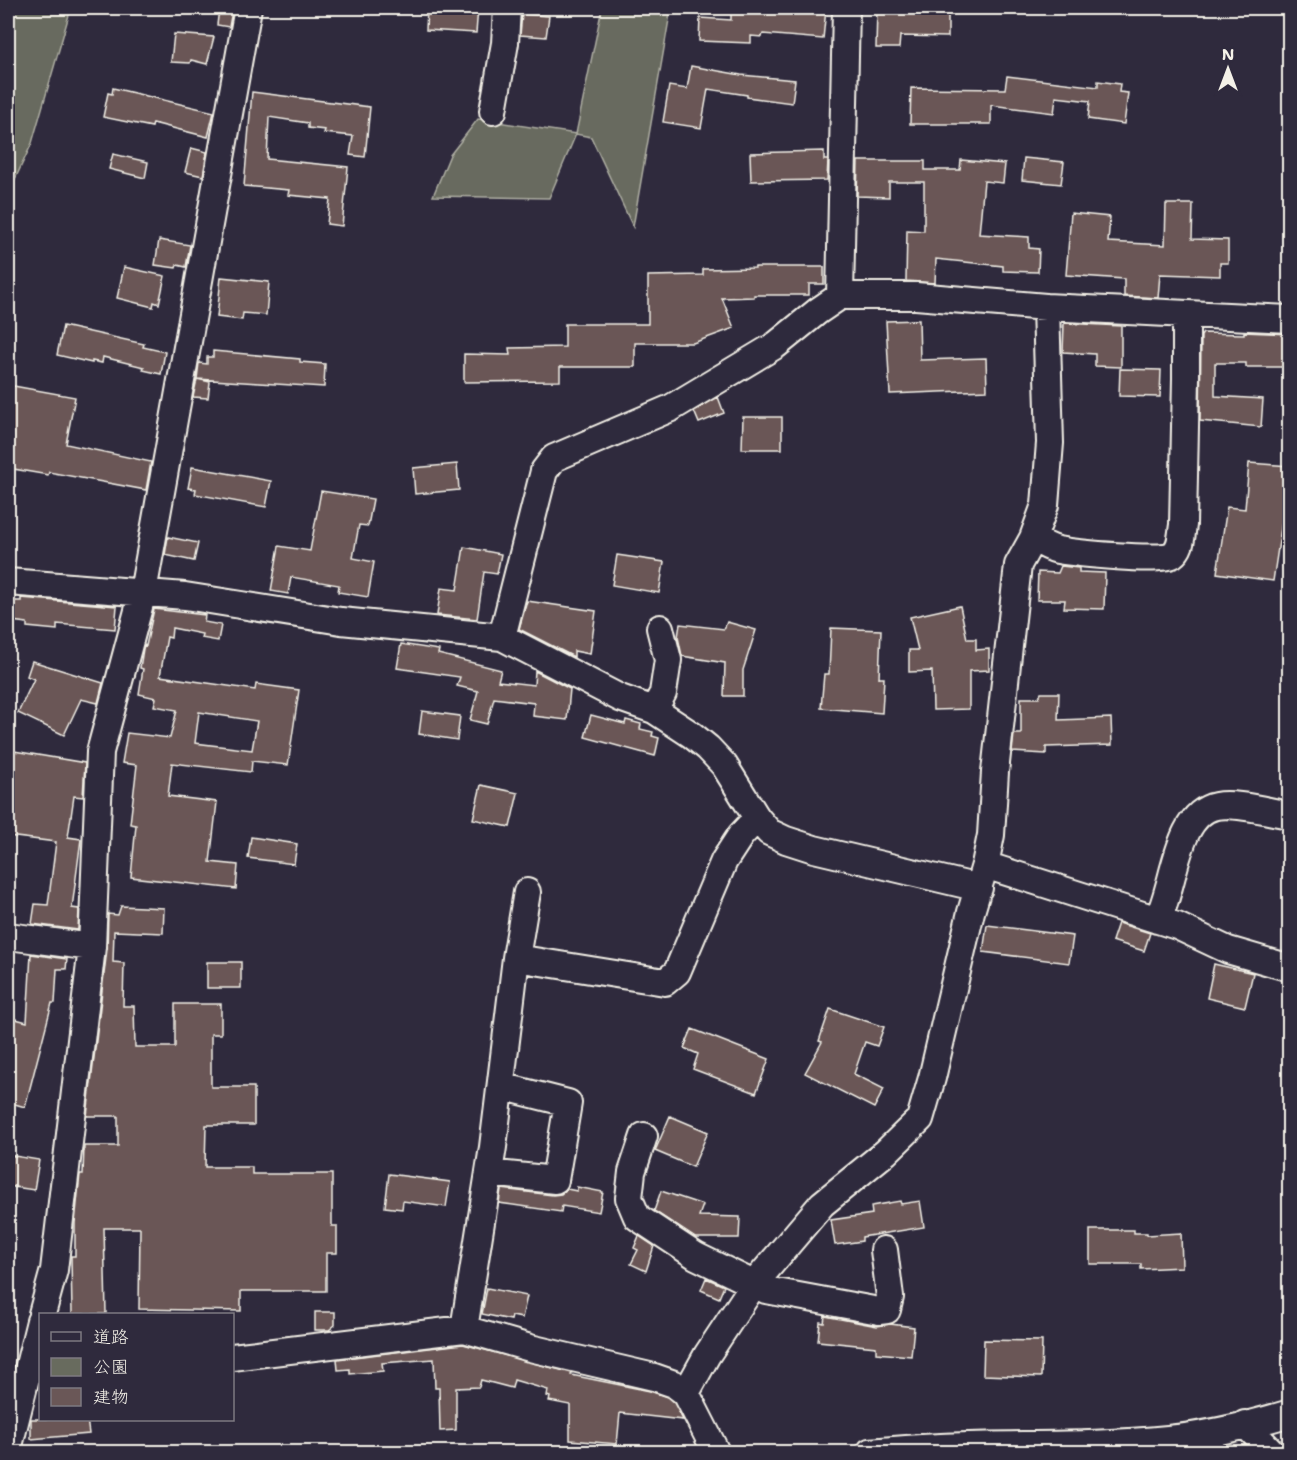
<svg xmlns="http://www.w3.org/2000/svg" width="1297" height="1460" viewBox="0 0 1297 1460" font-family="'Shantell Sans','Klee One',sans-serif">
	<rect width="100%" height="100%" fill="#2f2a3d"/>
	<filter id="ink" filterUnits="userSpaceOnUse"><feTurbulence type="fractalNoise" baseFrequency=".0167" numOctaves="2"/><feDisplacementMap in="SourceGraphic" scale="12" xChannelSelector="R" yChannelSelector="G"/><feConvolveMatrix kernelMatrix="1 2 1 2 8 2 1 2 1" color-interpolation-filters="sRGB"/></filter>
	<g filter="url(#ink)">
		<path fill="#686b5e" stroke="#aeaea3" stroke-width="1.5" d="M14,8h57l-39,135 -24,51v-143z
			M602,8h69l-38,219 -42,-90 -15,-3 -27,64 -116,-2 17,-41 28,-36 98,15z"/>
		<path fill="#6a5757" stroke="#f4f1e8" stroke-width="1.5" fill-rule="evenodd" d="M427,8h51l-2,25 -50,-3z
			M731,8l51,3v-3l44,1 -3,30 -60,-5 -1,3 -11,-1v7l-52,-2 1,-23 31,2z
			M219,9l13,2 -3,16 -12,-2z
			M877,9l71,1v27l-48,-1 -1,12h-23z
			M522,14l27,2 -3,21 -26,-2z
			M174,34l40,3 -7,27 -16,-4 -1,3 -19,-1z
			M691,66l50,9 54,5 -3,23 -45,-6v-2l-39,-6 -7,39 -38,-6 6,-36 18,3z
			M1007,76l91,11v-6l22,3 -1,8 9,1 -4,31 -36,-5 2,-18 -34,-4 -2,16 -63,-8v19h-81l1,-36 94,1z
			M113,88l101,24 -6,25 -55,-14 -1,4 -49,-10 5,-24 4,1z
			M252,92l118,15 -5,50 -15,-2 3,-19 -29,-3 1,-3 -17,-2v-5l-39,-6 -2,42 81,8 -6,59 -15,-2 3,-25 -42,-4 1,-5 -45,-4z
			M191,148l16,4 -4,24 -18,-4z
			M824,151v9h4l-1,20 -76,1 -1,-28z
			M113,154l35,8 -3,16 -36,-9z
			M1024,158l40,4 -3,22 -39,-4z
			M961,160l44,4 -2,19 -19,-2 -5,53 50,3v11l10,1 -1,23 -35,-1v-5l-67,-7 -1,24 -29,-2 1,-51 17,1v-49h-35v15l-32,-1 1,-35h67v9h35z
			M1166,204h27l-1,35 36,1v23h-8v13l-60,-2 -2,24 -34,-2v-17l-58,-4 5,-62 39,4 -2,25 57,3z
			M159,240l31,5 -4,22 -9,-2 -1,3 -21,-3z
			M124,267l41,9 -6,28 -5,-2 -1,5 -36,-9z
			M755,267h69v17h-15v11h-55v2l-32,1 12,30 -41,15h-58v24h-75v14l-96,1v-28l46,1 -1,-7 56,-1v-23h83v-48l55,-1v-6l52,-1z
			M221,277l48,5 -3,33 -23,-2 -1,7 -25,-3z
			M919,320l1,40 66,-2 1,32 -97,4 -4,-73z
			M1064,323l57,3v41l-26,-1v-12l-32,-2z
			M63,326l81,18 -1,3 22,5 -4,22 -18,-4 1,-3 -41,-10 -1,6 -10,-2v2l-35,-8z
			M1244,332l46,2v33h-44v-4h-31v33l48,3 -2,28 -61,-6 1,-85 2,-3 41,1z
			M213,351l87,8v3l25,2 -1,23 -127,-8 2,-16 8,1v-7h6z
			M1120,369l41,1 -1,27 -41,-1z
			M197,379l13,3 -2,16 -15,-1z
			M8,385l67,12 -9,47 85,18 -5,28 -97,-18 -1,3 -40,-7z
			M718,397l6,16 -25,10 -5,-12z
			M743,417h39v32h-40z
			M1249,463l41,3v29h-4l-13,86 -56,-8 10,-66 18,2z
			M457,464l2,26 -44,4 -2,-26z
			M192,467l79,14 -5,26 -71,-13 1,-5 -8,-1z
			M321,491l52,8 -5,27 -9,-1 -6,33 21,4 -6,35 -30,-5 1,-7 -48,-8 -3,17 -17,-3 8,-45 31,5z
			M168,537l30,6 -4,18 -29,-6z
			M464,547l37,7 -4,20 -13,-2 -7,47 -40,-4 4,-27 16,2z
			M617,555l47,7 -5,31 -47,-8z
			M1061,566l18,2v4l26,1 -1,36 -40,-1 1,-8h-28l1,-28 20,1z
			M21,598l96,8 -2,23 -58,-5v6l-30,-3v-4l-15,-2 2,-20h7z
			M527,601l69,10 -6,43 -16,-3v6l-55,-28z
			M960,606l7,33h9v11l13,-1v21l-20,1v38l-36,1 -1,-39 -23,1v-22h9l-8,-33z
			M154,609l51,6 -1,7 17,3 -3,16 -17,-3 1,-4 -30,-6 -1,10 -4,-1 -7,39 95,14 1,-6 43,6 -11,75 -36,-4 -1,11 -79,-9 -4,33 49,6 -7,60 28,3 -2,24 -105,-12 5,-52 -6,-1 7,-59 -15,-2 5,-30 43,5 7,-28 -23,-4 2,-8 -17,-4 4,-25 -3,-1 3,-19 1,-4 2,1zM199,712l58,9 -5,29 -57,-7z
			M727,622l29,8 -13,40v26h-19l1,-33 -43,-7 -4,-19 2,-13 44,5z
			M831,628l50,2 -2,48h5l-2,35 -61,-5 3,-34h5z
			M401,644l38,6 -1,4 63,16 -3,11 36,4 1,-14 35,18 -3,31 -34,-4 1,-13 -40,-5 -7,26 -17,-4 8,-29 -21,-5 3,-9 -63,-9z
			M32,661l71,22 -5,20 -17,-4 -17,36 -46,-22 16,-34 -7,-3z
			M1041,693h18l-1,27 53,-2 1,27 -66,2v7l-34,-2 2,-18h7v-36h18z
			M422,711l38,5 -3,24 -38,-6z
			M591,715l34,9 1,-4 15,4 -1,5 13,3 -1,4 7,2 -4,18 -70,-19z
			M14,751l71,12 -2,34 -9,-1 -6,41 13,2 -9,69 7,1 -1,21 -46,-6 3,-20 13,1 8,-63 -48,-6v-19l4,-31h-3z
			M481,785l37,8 -8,34 -37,-8z
			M251,837l46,7 -3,20 -46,-6z
			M121,906l43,2 -1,25 -49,-2 -1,31 11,1 -1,43h11l1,41h40v-43h46v30h-10v53h43v38h-48l-1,42h47v7h80v52h5v27h-11v38h-85v20l-102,-2 1,-81h-36l2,86h-34l-1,-58h4v-33l5,-49h3l1,-28h34v-30h-31l20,-167 1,-35 10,1z
			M1118,923l32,10 -6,18 -32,-10z
			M987,925l86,11 -4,27 -86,-11z
			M31,954l36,5 -1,10h-9l-2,34h-3l-27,104 -17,-5v-85l19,5z
			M207,962h34v26h-34z
			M1214,964l39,9 -8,34 -38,-9z
			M830,1009l54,18 -7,19 -12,-4 -11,32 30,15 -10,19 -69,-35 17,-31 -3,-1z
			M692,1029l77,30 -13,34 -63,-24 5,-15 -14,-6z
			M670,1116l38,16 -15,35 -38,-16z
			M8,1155l31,5 -5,30 -26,-4z
			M389,1174l61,8 -4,25 -43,-6 -1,8 -17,-2z
			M577,1187l26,5 -4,20 -37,-6 -1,6 -62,-9 2,-14 52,6 8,-1 6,-5 10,2z
			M661,1191l42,14 -4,11 41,1 -1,21h-44l-41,-27z
			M900,1201l1,3 19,-3 4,26 -62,10v4l-27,4 -4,-25 41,-6 -1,-8z
			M1090,1230h44v3h13v2l34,-2 1,34 -41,2v-5h-51z
			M639,1236l15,10 -8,25 -15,-7 7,-14 -4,-2z
			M706,1278l18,8 -5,12 -18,-8z
			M487,1288l40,8 -5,22 -10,-2 -1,4 -29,-6z
			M315,1312h20v13l-6,5h-14z
			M825,1316l52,10 13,-2 24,3 -3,29 -35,-3v-6l-58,-6 2,-19 4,1z
			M984,1340l58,1 -1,36 -58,-2z
			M463,1344l109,29 -1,2 79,16 17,6 7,6 9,17 -63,-7 -3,31 -47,-4v-35l-21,-4 1,-4 -3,-1 1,-6 -34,-10 -2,8 -31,-8 -2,7 -23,1v42l-16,1 -1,-43h-4l-1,-29 -52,4 1,8 -33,3v-5l-12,1 -1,-11z
			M31,1419h56l2,15 -58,5z"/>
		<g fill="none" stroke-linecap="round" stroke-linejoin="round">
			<defs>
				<path id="minor" d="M493,111l12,-68 2,-35
					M840,296l6,-288
					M1033,538c8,5 16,10 25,12 17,3 103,12 114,5 10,-7 9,-19 11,-30l3,-147v-50l-3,-14
					M8,582l177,14 156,25 161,16 118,61 34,12 38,25 16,13 16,17 33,53 12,14 17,8 28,9 165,39
					M502,637l42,-166 10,-13 117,-50 105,-63 42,-34 22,-15h76l130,11 244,12
					M654,710l9,-17 5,-33 -8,-32
					M985,865l192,61 51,24 62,18
					M1157,920c18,-31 18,-106 59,-114 19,-4 54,6 74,9
					M8,936l84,11
					M516,958l149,24 12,-10 47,-111 17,-26 16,-17
					M644,1136l-12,36 -3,26 8,19 59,39 70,34 113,21 8,-1 3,-13 -6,-47
					M489,1173l66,7 13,-77 -67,-17
					M42,1314l12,-44 38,-323 8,-195 43,-160 105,-584
					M464,1329l29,-182 23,-189 11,-66
					M232,1357l232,-28 66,19 124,29 20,7 12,9 30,59
					M686,1393l21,-38 47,-71 68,-80 64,-52 34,-33 12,-41 39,-166 14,-47 6,-30 4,-63 23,-207 15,-27 12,-33 5,-62 -4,-136
					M1245,1424l27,28
					M8,1450l32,-129
					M870,1452c99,-11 199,-3 298,-13 41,-4 82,-14 122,-26"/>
			</defs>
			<use href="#minor" stroke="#f4f1e8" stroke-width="30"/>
			<use href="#minor" stroke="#2f2a3d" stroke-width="26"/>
		</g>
	</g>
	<rect width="1297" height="1460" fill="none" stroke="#2f2a3d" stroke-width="30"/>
	<rect x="15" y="15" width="1267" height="1430" fill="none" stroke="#f4f1e8" stroke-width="2" filter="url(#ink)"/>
	<rect x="39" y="1313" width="195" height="108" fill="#2f2a3d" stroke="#7e7a81" stroke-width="1.5"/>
	<rect x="51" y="1332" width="30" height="9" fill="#2f2a3d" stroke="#7e7a81" stroke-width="1.5"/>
	<text x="93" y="1343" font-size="18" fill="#f4f1e8">道路</text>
	<rect x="51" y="1358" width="30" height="18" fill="#686b5e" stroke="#7e7a81" stroke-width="1.5"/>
	<text x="93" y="1373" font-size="18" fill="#f4f1e8">公園</text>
	<rect x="51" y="1388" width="30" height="18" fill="#6a5757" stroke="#7e7a81" stroke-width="1.5"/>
	<text x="93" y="1403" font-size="18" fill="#f4f1e8">建物</text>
	<g transform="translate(1228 69)" stroke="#2f2a3d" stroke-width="4.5" paint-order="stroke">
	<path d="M0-4.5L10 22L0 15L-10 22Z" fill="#f4f1e8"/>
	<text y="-9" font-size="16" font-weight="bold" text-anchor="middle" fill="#f4f1e8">N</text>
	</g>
</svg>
